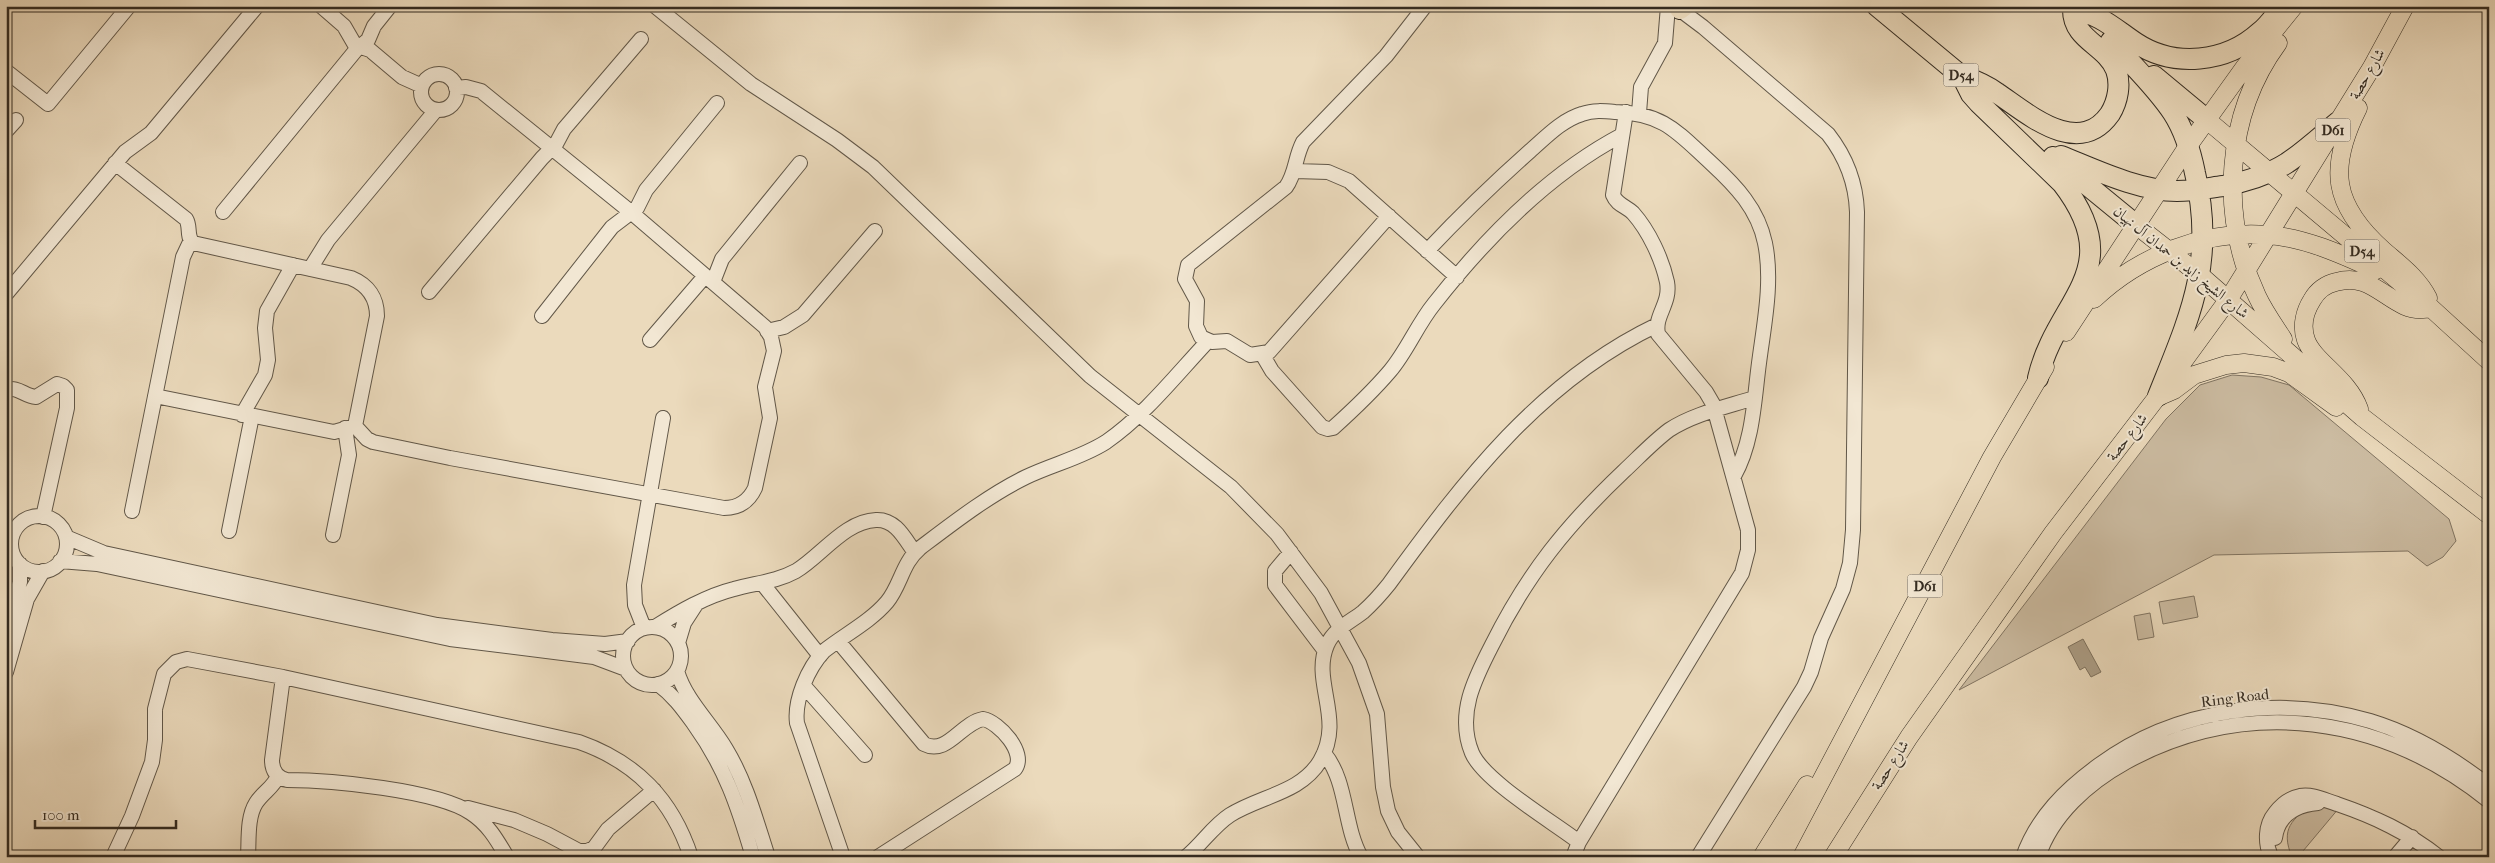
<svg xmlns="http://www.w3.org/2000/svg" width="2495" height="863" viewBox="0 0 2495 863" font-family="'IM FELL French Canon',Amiri,serif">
	<rect width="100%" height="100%" fill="#ebdabc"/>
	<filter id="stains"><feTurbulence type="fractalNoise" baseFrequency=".004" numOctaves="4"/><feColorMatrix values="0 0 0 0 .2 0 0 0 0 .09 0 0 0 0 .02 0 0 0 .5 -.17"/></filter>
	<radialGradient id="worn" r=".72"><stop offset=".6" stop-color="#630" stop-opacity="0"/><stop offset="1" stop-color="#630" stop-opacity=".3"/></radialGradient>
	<path fill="#ccbca2" stroke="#807462" d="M2232,375l29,2 28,8 160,134 7,22 -13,16 -16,9 -19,-15 -194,4 -255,135 207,-271 34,-34z
		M2194,596l4,21 -35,7 -4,-22z
		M2150,613l4,24 -16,3 -4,-24z
		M2314,805l25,3 -41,49h-6c-12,-28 0,-39 22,-52z"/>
	<path fill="#ac9e87" stroke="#7c705e" d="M2083,639l18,33 -10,5 -6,-10 -5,3 -12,-23z"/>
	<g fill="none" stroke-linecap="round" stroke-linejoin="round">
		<defs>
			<path id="minor" d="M321,6l23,20 11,19 15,5 32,27 20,9
				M655,6l96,78 86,56 36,27 217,209 141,111 46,47 44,59 38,70 18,51 6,73 5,24 10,21 20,25
				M1675,6l28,21 125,107c18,23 28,49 29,78l-4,318 -3,33 -7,26 -22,49 -10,34 -7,15 -106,170
				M6,71l42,33 81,-98
				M421 92a18 18 0 1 1 36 0a18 18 0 1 1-36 0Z
				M1639,113l2,-26 24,-44 3,-37
				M6,131l10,-11
				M115,163l71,56c5,8 0,17 7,24l158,35c17,7 26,20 26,38l-22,110
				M1295,171l33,1 21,9 108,96
				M223,212l133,-162 12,-10 6,-14 16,-20
				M1389,216l-120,136 -19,3 -23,-14 -15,1 -11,-5 -5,-11 1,-25 -12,-22 3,-14 98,-78c10,-14 9,-30 17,-45l83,-86 39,-50
				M1427,251c33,-35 67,-68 103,-100 16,-14 32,-31 52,-37 11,-4 22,-3 33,-2 49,1 63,21 96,51 25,23 47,46 54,80 8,39 -1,81 -6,120 -5,38 -6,79 -25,113
				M310,269l18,-29 108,-130
				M713,282l9,-23 78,-96
				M429,292l113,-134 14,-14 8,-15 77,-90
				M6,294l119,-142 26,-19 106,-127
				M542,316l70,-89 25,-19 9,-18 71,-87
				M767,331l17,-4 19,-12 72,-84
				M650,340l55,-64
				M1262,354l10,17 50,56 6,2 5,-1c20,-18 40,-37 57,-57 17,-20 27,-46 44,-67 51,-65 114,-130 188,-169
				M6,390c12,-4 18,6 30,7l21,-13 6,2 4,4v18l-24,109
				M155,396l179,36 21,-6 12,13 6,3 77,16 274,50c15,0 25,-7 31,-20l15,-70 -5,-31 9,-36 -3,-14 -6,-10 -133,-114 -151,-122 -15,-4 -10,1
				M242,415l23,-40 3,-15 -3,-32 2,-17 26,-46
				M132,511l51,-254 8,-17
				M11 544a28 28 0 1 1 56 0a28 28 0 1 1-56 0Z
				M229,531l23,-115
				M333,535l16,-80 -4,-27
				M66,537l38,16 333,72 115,15 53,4 23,-3
				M1291,552l-16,19v14l50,66
				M60,561l37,3 353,75 144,18 32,12
				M762,583l58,73
				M6,627l14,-45v-18
				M655,627c24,-15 51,-31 79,-38 21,-6 42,-7 62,-18 25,-15 49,-50 80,-51 20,-1 29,19 39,33
				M623 656a29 29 0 1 1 58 0a29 29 0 1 1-58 0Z
				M644,628l-9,-23 -1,-20 29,-167
				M838,641l86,103c23,12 37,-21 59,-25 16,3 44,34 32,50l-137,88
				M678,643l6,-20 11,-17
				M677,671c9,30 33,51 49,78 20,33 30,71 42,108
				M6,672l21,-73 16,-28
				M283,677l-11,83c0,11 5,18 15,20 43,0 150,10 184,33 17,11 26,27 36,44
				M658,684c15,11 25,25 36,40 31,43 44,82 59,133
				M804,686l61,69
				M1324,753c24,29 19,72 37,104
				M468,808l46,12 33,14 32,17h8l7,-3 14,-19 46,-39
				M2275,838c3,-23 21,-33 43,-35
				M1579,842c-26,-20 -95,-61 -107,-89 -16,-39 3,-75 20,-108 36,-72 74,-119 132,-174 15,-14 29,-29 45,-41 24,-16 57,-23 85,-32
				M113,857l19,-41 20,-54 3,-22v-31l9,-35 12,-12 11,-3 96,18 296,65c57,20 93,57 112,115
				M248,857c1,-17 -1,-40 8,-54 7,-11 17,-15 22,-27
				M843,857l-46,-134c-3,-23 11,-55 27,-72 20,-16 46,-29 63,-49 14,-17 15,-39 33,-54 33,-25 69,-53 106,-71 27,-13 55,-19 80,-35 39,-27 70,-67 102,-101
				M1186,857c16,-13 27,-31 44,-42 30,-19 71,-22 90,-54 25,-42 -9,-79 7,-116 7,-16 23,-23 36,-33 10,-9 18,-18 26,-28 75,-103 151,-203 268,-259
				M1573,857l6,-15 163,-269 6,-23v-20l-35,-126 -7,-12 -48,-58c-4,-19 13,-30 9,-52 -5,-23 -18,-51 -34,-69 -7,-7 -16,-8 -20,-18l13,-83
				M2023,857c14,-40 43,-68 76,-92 76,-56 180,-71 271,-44 43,13 83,37 119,65
				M2038,857c14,-42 50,-74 88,-95 122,-66 256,-47 363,39
				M2271,857c-6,-14 -6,-32 4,-44 6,-8 15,-15 25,-17 13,-2 24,4 37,8 38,13 70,28 102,53
				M2395,857l17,-20"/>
			<path id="major" d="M2278,43c-53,72 -59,172 -21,253 7,15 17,29 26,43
				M2358,108c-30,60 -26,97 26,143 16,14 34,27 44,47
				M2207,120l224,188 58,53
				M2136,225l65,51 161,141 127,98
				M2094,299c45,-43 110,-69 173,-64 37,2 76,20 109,35
				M2066,332l122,-186 56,-78 50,-62
				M2160,396l14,-6 20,-15 32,-10 18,-2 29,4 16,6 47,34
				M2359,409c-11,-31 -45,-47 -53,-69 -5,-14 -1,-29 6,-40 5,-9 14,-16 24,-18 30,-9 45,13 69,24 9,4 17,4 26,2
				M1762,857l45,-72
				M1781,857l211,-400 53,-90
				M1833,857l76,-120 144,-204 105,-137 70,-96 144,-233 33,-61"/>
			<path id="highway" d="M1877,6l94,78
				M1680,9l4,-3
				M2111,41c20,23 45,46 62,72 11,17 18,40 22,60 21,89 -5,143 -37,223
				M1962,76c12,4 24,9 35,17 30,20 81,66 113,21 8,-13 11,-30 6,-44 -10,-25 -43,-30 -43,-60 26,3 42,19 63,33 38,25 90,20 124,-11 9,-7 15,-17 23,-26
				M1962,76l9,18 8,9 83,80c68,88 -6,116 -24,195
				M2154,76l53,44
				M2061,156c35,14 78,35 116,35 16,0 31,-3 46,-5 22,-4 45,-11 64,-23 18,-12 34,-27 51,-41
				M2053,157l83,68"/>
		</defs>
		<use href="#minor" stroke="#615748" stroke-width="16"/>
		<use href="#major" stroke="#332b21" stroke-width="19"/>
		<use href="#highway" stroke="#332b21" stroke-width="22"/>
		<use href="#minor" stroke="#f2e7d3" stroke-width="14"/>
		<use href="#major" stroke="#ebdabc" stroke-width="18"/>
		<use href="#highway" stroke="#ebdabc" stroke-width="20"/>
	</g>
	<g text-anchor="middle" stroke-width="4" stroke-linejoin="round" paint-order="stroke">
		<g fill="#f2e7d3" stroke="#6c6356" stroke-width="1">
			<rect x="1943.5" y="63.5" width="35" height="23" rx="4"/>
			<rect x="2315.5" y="118.5" width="35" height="23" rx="4"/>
			<rect x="2344.5" y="239.5" width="35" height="23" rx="4"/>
			<rect x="1907.5" y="574.5" width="35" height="23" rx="4"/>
		</g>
		<g font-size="14" font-weight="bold" fill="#332b21">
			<text x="1961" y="80">D54</text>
			<text x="2333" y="135">D61</text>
			<text x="2362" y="256">D54</text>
			<text x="1925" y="591">D61</text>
		</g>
		<g font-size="15" fill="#332b21" stroke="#f2e7d3">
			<text transform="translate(2367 74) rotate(-60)" y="5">شارع حصة</text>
			<text transform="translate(2181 262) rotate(39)" y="5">شارع الشيخ زايد بن حمدان آل نهيان</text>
			<text transform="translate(2127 437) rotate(-52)" y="5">شارع حصة</text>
			<text transform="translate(2235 698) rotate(-7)" y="5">Ring Road</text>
			<text transform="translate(1890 765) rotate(-57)" y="5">شارع حصة</text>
		</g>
	</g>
	<rect width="2495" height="863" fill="none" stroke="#ebdabc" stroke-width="25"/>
	<rect x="8" y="8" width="2480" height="848" fill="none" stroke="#332b21" stroke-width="2.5"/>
	<rect x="12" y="12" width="2470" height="838" fill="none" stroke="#332b21"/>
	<path d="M35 820v8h141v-8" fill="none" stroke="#332b21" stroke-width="2.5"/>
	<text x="42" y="820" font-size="15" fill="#332b21" stroke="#f2e7d3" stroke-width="4" paint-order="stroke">100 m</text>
	<rect width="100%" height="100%" filter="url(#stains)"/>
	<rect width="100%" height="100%" fill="url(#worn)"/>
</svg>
